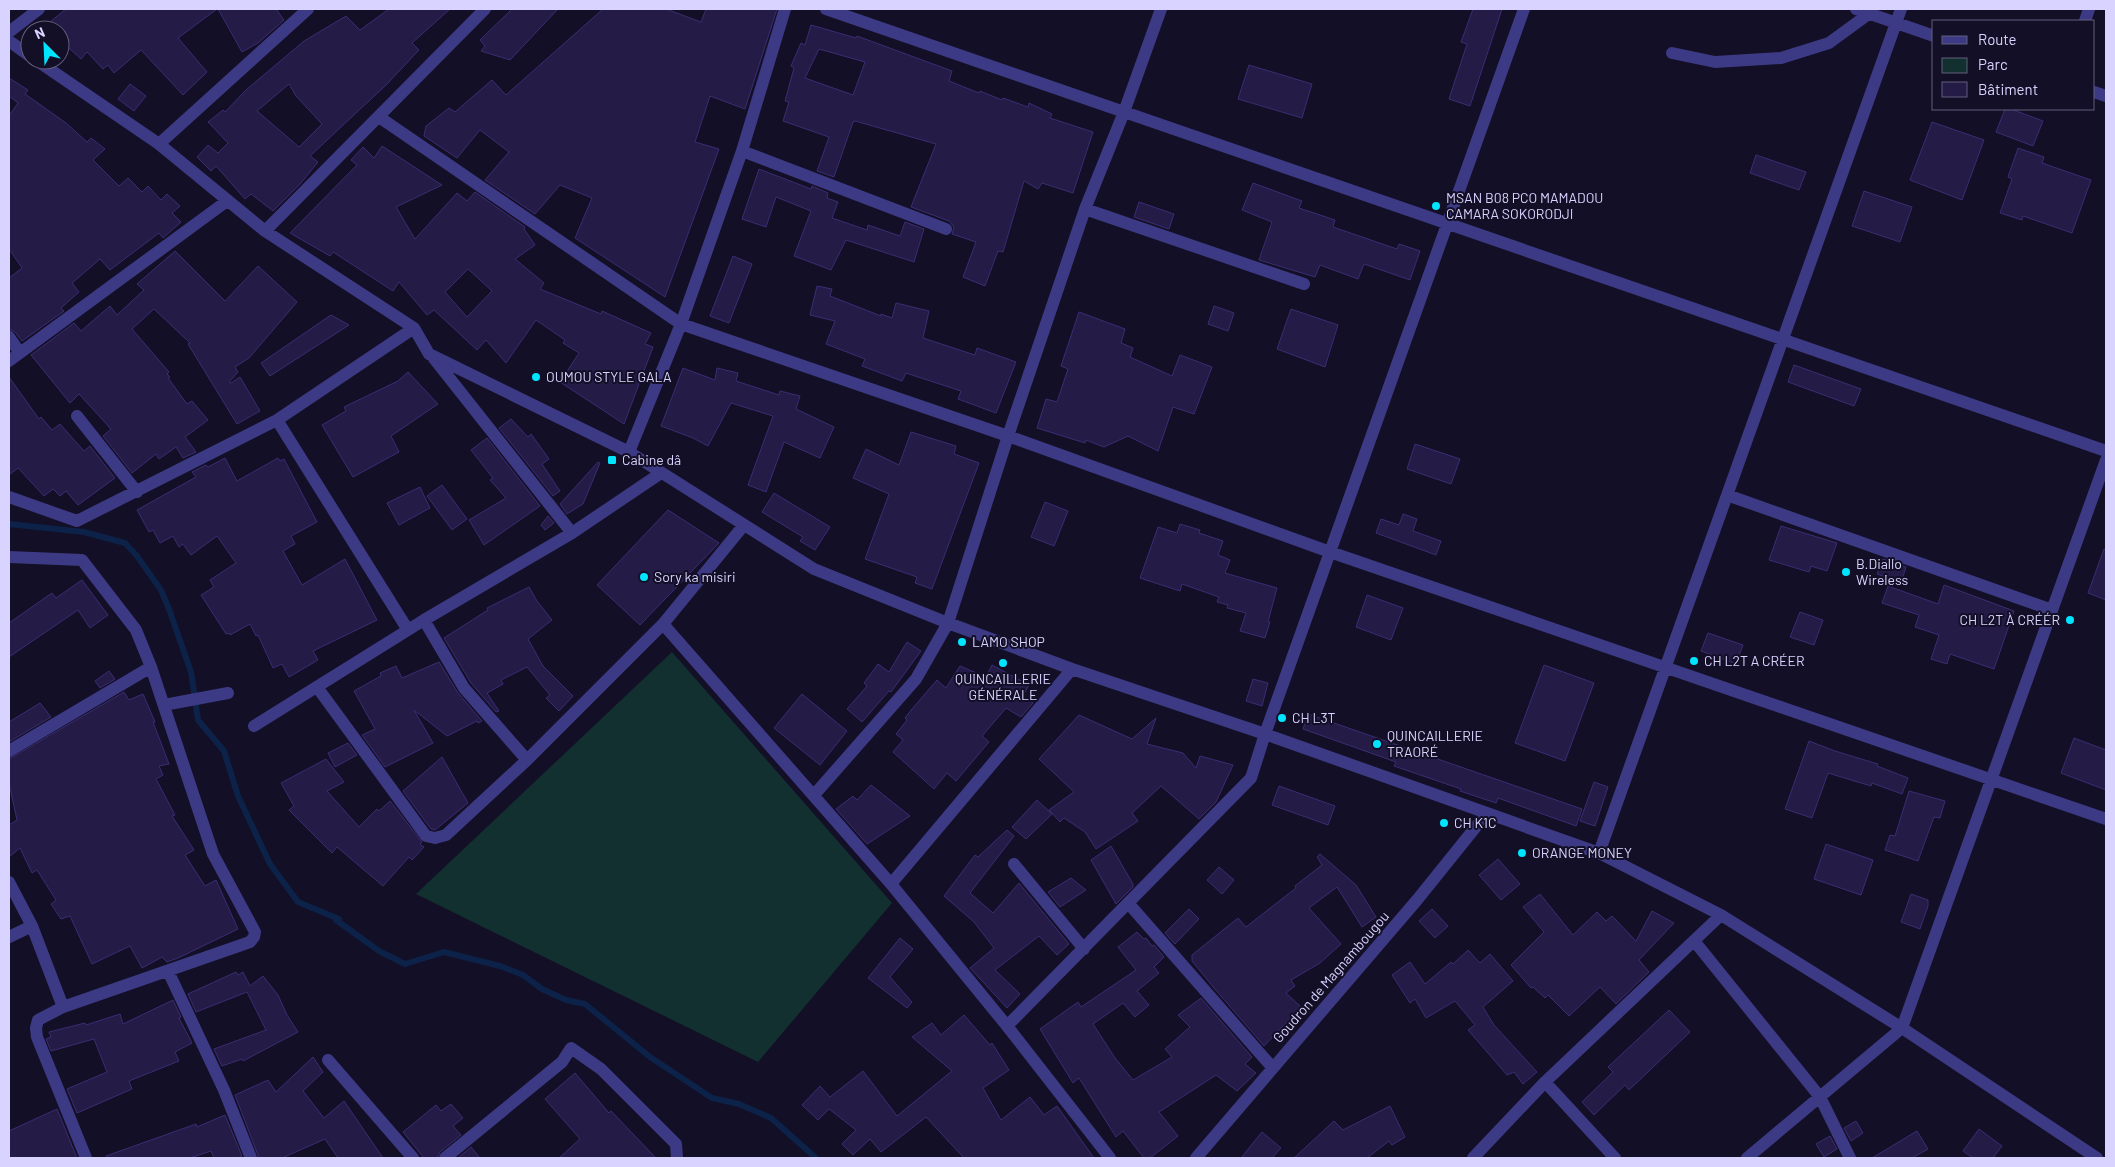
<svg xmlns="http://www.w3.org/2000/svg" width="2115" height="1167" viewBox="0 0 2115 1167" font-family="Barlow,sans-serif">
	<rect width="100%" height="100%" fill="#130f26"/>
	<path fill="#12302f" d="M672,652l220,251 -134,159 -342,-168z"/>
	<g fill="none" stroke-linecap="round" stroke-linejoin="round">
		<path stroke="#0c2248" stroke-width="6" d="M9,524l75,8 41,11 12,13 24,34 8,19 22,63 7,48 26,31 14,45 32,68 28,38 41,17 -3,1 43,31 26,13 39,-12 56,14 23,9 19,14 24,11 19,4 65,53 62,41 27,6 32,14 45,40"/>
	</g>
	<path fill="#241b47" stroke="#3b2d73" fill-rule="evenodd" d="M66,9h151l-39,29 29,34 -24,23 -42,-45 -27,23 -6,-8 -5,4 -16,-17 -6,7 -21,-19v-10h-20z
		M218,9h58l8,11 -26,23 -16,9z
		M389,9h61l-38,34 7,7 -33,35 -76,71 8,6 -17,21 -28,28 -22,-17 -6,5 -29,-33 -5,5 -14,-14 11,-12 10,8 10,-10 -20,-21 15,-12 2,2 21,-22 58,-49 42,-25 14,14zM289,84l7,12 26,28 -23,23 -42,-36z
		M512,9h46l-48,51 -29,-9 4,-5 -5,-6z
		M603,9h63l35,13 5,-13h71l-32,100 -35,-13 -15,46 24,7 -54,148 -90,-59 17,-40 -32,-13 -25,29 -50,-34 24,-28 -29,-22 -23,28 -33,-22 2,-10 23,-18 6,4 37,-32 14,15z
		M1473,9h29l-32,97 -21,-7 18,-55 -6,-2z
		M811,25l45,13 1,-2 95,35 -3,10 30,12 1,-2 22,9 1,-2 25,9 1,-4 23,11 -2,4 43,14 -20,61 -31,-10 -4,6 -14,-8 -21,71 -5,-1 -13,35 -22,-9 13,-35 -24,-8 2,-7 -5,-6 -38,-14 25,-63 -81,-23 -2,1 -19,55 -17,-6 12,-34 -46,-16 6,-19 -4,-1 9,-33 -3,-2 10,-23 4,2zM819,49l46,13 -12,33 -48,-17z
		M1249,65l63,19 -10,34 -64,-19z
		M9,78l19,12 -3,4 41,29 21,19 4,-4 14,11 -12,11 26,26 9,-8 14,14 6,-6 13,14 6,-6 13,12 -8,7 9,9 -18,16 -4,-5 -49,37 -10,-11 -28,24 7,9 -18,16 3,3 -42,30 -7,-9 -6,-3v-51l13,-10 -13,-19v-133l9,-13 -9,-7z
		M130,84l16,12 -12,15 -16,-12z
		M2005,109h6l32,12 -10,25 -37,-14z
		M1932,122l52,18 -22,60 -52,-20z
		M382,146l60,39 -46,22 19,32 42,-46 10,8 8,-9 50,35 -1,2 11,16 -20,14 29,24 -4,6 61,25 1,-3 49,22 -6,11 8,3 -29,77 -64,-42 19,-29 -16,-10 2,-3 -29,-20 -30,43 -20,-23 -9,10 -43,-40 -7,5 -28,-33 -6,9 -60,-39 -3,4 -40,-23 67,-68 -6,-5 12,-13 11,11zM468,269l24,22 -25,26 -22,-25z
		M2018,148l26,9 -2,6 49,17 -19,53 -49,-17 -1,4 -22,-7 12,-34 -4,-2z
		M1756,155l50,17 -7,18 -49,-17z
		M759,169l52,20 1,-3 16,7 -1,5 11,4 -6,16 35,12 1,-5 32,11 5,-14 19,7 -10,33 -68,-22 -15,30 -37,-14 17,-45 -35,-14 -10,30 -24,-8z
		M1253,183l49,18 -3,7 36,12 -2,7 64,22 2,-5 21,7 -10,29 -46,-16 -6,15 -38,-14 -5,12 -56,-17 13,-38 -30,-12z
		M1864,191l48,16 -12,35 -48,-16z
		M1139,202l35,12 -5,15 -35,-12z
		M175,251l50,50 33,-35 39,36 -48,56 -14,9 3,5 -9,10 2,1 9,-6 20,34 -23,13 -49,-80 2,-1 -36,-34 -22,20 37,43 -2,2 3,3 -2,1 19,26 5,-3 16,19 -23,17 11,15 -13,6 -7,-11 -17,12 -3,-5 -24,19 -29,-37 8,-7 -32,-35 -9,9 -39,-48 43,-32 7,8 29,-25 7,9 27,-25 -7,-6z
		M733,256l19,8 -23,59 -19,-7z
		M817,286l15,3 -2,7 51,20v-2l11,4 4,-15 33,8 -6,27 52,17 2,-7 39,14 -20,51 -38,-14 3,-8 -55,-18 -4,8 -40,-15 3,-7 -39,-15 9,-23 -25,-6z
		M1214,306l20,7 -6,18 -20,-7z
		M1291,309l47,16 -13,42 -48,-18z
		M1079,312l46,17 -4,14 12,5 -3,9 42,19 8,-21 32,12 -18,47 -21,-7 -15,44 -30,-15 -24,11 -18,-7 -1,3 -48,-15 9,-29 11,3 11,-33 -7,-3z
		M331,315l18,10 -79,51 -9,-13z
		M1794,365l67,24 -7,17 -66,-24z
		M683,368l32,12 2,-12 21,5 -2,8 43,14 1,-4 20,5 -4,13 38,18 -14,31 -36,-16 -18,50 -18,-7 25,-69 -42,-13 -23,43 -15,-8 -32,-12z
		M408,372l30,32 -47,32 8,16 -46,25 -31,-52 24,-14 -2,-4 54,-26z
		M9,377l30,42 2,-2 11,13 8,-6 24,27 6,-5 25,32 -37,27 -12,-14 -6,5 -7,-7 -9,7 -26,-28 -9,7z
		M511,419l17,18 3,-3 18,25 -7,5 18,27 -7,5 -54,-68z
		M911,432l45,14 -2,8 25,9 -47,126 -17,-6 2,-6 -52,-18 24,-65 -36,-16 13,-29 33,16z
		M487,438l53,68 -56,39 -15,-25 37,-22 -16,-18 3,-2 -22,-28z
		M1415,444l45,15 -9,25 -44,-15z
		M225,458l12,23 41,-23 2,3 4,-2 33,63 -26,14 4,8 -12,7 19,34 43,-26 32,61 -64,31 5,9 -29,17 -7,-13 -9,4 -15,-33 -2,1 -6,-12 -20,11 -1,-2 -3,1 -25,-39 13,-8 -4,-7 26,-17 -19,-27 -26,19 -8,-11 -4,3 -6,-11 -13,7 -7,-13 -4,2 -12,-22 59,-33 -4,-5 14,-7 2,2z
		M598,462l2,1 -17,41 -16,10 -7,-10z
		M442,485l25,34 -15,11 -25,-34z
		M420,487l10,21 -31,17 -12,-22z
		M774,493l56,34 -15,23 -15,-9 3,-4 -41,-25z
		M1045,502l23,9 -14,35 -23,-9z
		M668,510l51,33 -79,82 -43,-40z
		M1403,514l14,5 -4,12 28,10 -5,14 -60,-22 5,-14 18,6z
		M548,516l6,7 -9,7 -4,-5z
		M1180,524l20,6 -1,3 24,8 -5,14 12,5 -5,13 52,15 -9,34h2l-5,16 -25,-7 6,-18 -19,-5 1,-3 -11,-3 2,-5 -37,-13 -2,7 -40,-13 18,-51 19,6z
		M1781,526l56,17 -10,28 -16,-5 -2,6 -40,-12z
		M2104,549l2,1v50l-18,-7z
		M1883,559l23,8 -5,16 -24,-9z
		M82,580l26,35 -18,13 -12,-18 -69,47v-34l43,-30 4,5z
		M1944,585l70,26 -20,58 -44,-15 -3,10 -16,-5 8,-24 -24,-8 4,-12 -37,-12 6,-17 50,18z
		M529,587l8,14 15,19 -24,19 15,27 30,30 -14,15 -13,-13 4,-3 -23,-28 -26,13 2,4 -16,9 12,18 -3,1 -25,-29 -27,-45 44,-28 -1,-2z
		M1367,595l36,13 -12,32 -35,-13z
		M1800,612l23,8 -9,25 -24,-8z
		M1708,633l35,12 -7,19 -35,-13z
		M907,642l14,9 -30,41 -2,-1 -27,31 -15,-13 20,-23 -3,-3 14,-19 11,8z
		M439,662l19,31 24,28 -4,2 -1,-2 -30,15 -33,-26 19,33 -48,24 -23,-32 13,-6 -21,-38 27,-15 -1,-3 16,-7 6,12z
		M992,665l37,20 -6,11 10,7 -12,14 -15,-9 -24,28 7,6 -33,39 -9,-8 -13,16 -41,-37 10,-12 -7,-6 11,-14 -2,-2 7,-9 25,-29 9,8 14,-22 26,11z
		M1544,665l50,18 -29,78 -50,-18z
		M109,671l6,8 -15,9 -5,-7z
		M1253,679l15,4 -6,23 -16,-5z
		M124,692l5,8 14,-6 12,28h-2l16,42 -10,2 4,9 -7,4 19,36 -3,1 22,34 -9,5 20,31 11,-6 22,49 -60,29 -11,4 -5,-5 -20,11 -12,-22 -38,18 -22,-48 -9,3 -10,-15 5,-4 -19,-30 -5,3 -12,-25 -11,9v-32l8,-5 -8,-37v-24z
		M802,694l45,37 -27,34 -46,-37z
		M40,703l11,14 -42,25v-20z
		M1308,714l274,95 -6,17 -78,-28 -2,5 -36,-12 1,-2 -67,-23 2,-4 -93,-33z
		M1079,715l53,24 24,-21 -9,26 36,9 13,15 4,-12 33,9 -17,37 -17,17 -38,-33 -29,27 6,8 -42,28 -11,-17 -21,-14 -4,4 -11,-12 25,-18 -35,-33z
		M2074,738l32,12v40l-45,-17z
		M1809,741l26,10 43,13 -1,2 31,12 -6,16 -30,-11 -1,3 -43,-13 -16,45 -27,-9z
		M348,743l9,12 -22,12 -7,-14z
		M442,757l26,46 -33,27 -4,-1 -28,-38z
		M326,759l18,23 -17,9 32,36 18,-18 2,2 11,-10 32,41 -2,2 4,3 -12,13 -3,-3 -26,29 -46,-39 -5,6 -43,-43 5,-4 -13,-23z
		M1594,782l14,5 -13,39 -15,-5z
		M871,785l39,31 -43,28 -31,-35 17,-13 4,4z
		M1279,786l56,20 -7,19 -56,-20z
		M1909,791l36,10 -5,17 -6,-1 -16,44 -33,-11 5,-15 5,1z
		M1037,800l15,14 -26,25 -14,-12z
		M1007,830l7,6 -44,57 23,20 26,-30 50,61 -12,11 -18,-19 -44,34 25,24 -13,14 -37,-40 24,-20 -20,-26 -30,-26 31,-41 3,2z
		M1826,844l47,16 -12,35 -47,-16z
		M1111,846l22,38v3l-17,17 -25,-44z
		M1320,854l36,31 20,32 -14,10 -25,-40 -28,21 32,36 -21,19 -29,17 4,6 -9,7 15,14 -37,39 -50,-58 -22,-27v-6l46,-37 8,9 50,-39 -1,-2 27,-21 -5,-8z
		M1498,859l22,25 -19,16 -22,-25z
		M1219,867l15,13 -12,14 -15,-14z
		M1071,878l15,12 -26,17 -12,-15z
		M1540,894l33,41 24,-23 9,9 6,-5 24,25 16,-30 22,12 -35,37 10,12 -33,32 -16,-17 -31,29 -21,-21 -3,3 -12,-11 -2,1 -20,-23 33,-33 -21,-25z
		M1911,894l17,6v6l-8,23 -19,-7z
		M1189,909l10,10 -24,25 -10,-11z
		M1432,909l16,17 -13,12 -16,-17z
		M1137,932l7,7 2,-1 6,8 2,-1 10,12 -10,10 5,6 -22,18 12,14 -14,12 -12,-14 -30,21 22,34 18,22 39,-23 -7,-8 25,-22 -12,-12 23,-17 51,59 -7,7 11,9 -19,18 -21,-16 -57,37 19,24 -28,22h-6l-21,-27 -7,6 -37,-59 -6,5 -33,-54 38,-27 3,5 55,-37 -18,-23z
		M900,938l13,11 -23,28 22,25 -5,6 -39,-30z
		M1468,950l12,13 10,-9 23,27 -30,26 11,18 43,47 -14,12 -9,-12 -7,3 -39,-45 7,-5 -20,-24 -29,17 -11,-19 -5,4 -18,-28 18,-13 15,22 26,-22 2,2z
		M236,972l2,3 5,-3 7,14 13,-10 15,19 9,20 11,17 -55,29 -1,-2 -20,7 -8,-17 52,-19 -19,-38 -51,20 -8,-18z
		M173,1000l8,17 -2,1 13,25 -17,9 4,9 -50,20 3,8 -55,24 -10,-24 40,-17 -13,-33 -43,12 -5,-12 5,-2 -2,-5 36,-9 1,2 34,-11 3,10z
		M1669,1010l21,22 -61,58 -4,-5 -31,30 -12,-13 31,-30 -5,-5z
		M964,1015l26,30 2,-2 17,27 -26,18 18,32 29,-23 14,18 13,-9 37,52h-130l-38,-41 -45,35 -11,-13 -17,16 -11,-11 14,-14 -27,-21 -11,11 -16,-15 18,-19 10,11 33,-26 34,45 55,-45 -40,-34 20,-14 9,12z
		M313,1057l10,15 -20,19 21,27 20,-17 39,57h-45l-13,-19 -43,19h-23l-24,-63 33,-15 8,12z
		M575,1073l34,40 2,-2 45,47h-97l21,-19 -35,-40z
		M451,1104l12,14 -10,8 8,9 -21,17 -3,6h-13l-21,-26 33,-27 5,6z
		M1390,1106l15,31 -13,8 -3,-4 -22,17h-73l40,-37 9,9z
		M57,1109l20,49h-68v-27z
		M225,1115l17,41 -4,2h-24l-3,-7 -21,7h-83l-1,-2 90,-32 1,3z
		M1856,1121l7,12 -12,8 -7,-13z
		M1979,1129l23,17 -9,12h-20l-10,-7z
		M1917,1131l11,18 -16,9h-40z
		M1262,1132l19,16 -9,10h-31z
		M1830,1136l7,13 -13,8 -8,-13z
		M471,1147l9,11h-22z"/>
	<g fill="none" stroke-linecap="round" stroke-linejoin="round">
		<path stroke="#3d3a85" stroke-width="12" d="M826,9l1280,442
			M1856,9l78,27
			M2085,21l4,-12
			M9,32l30,-23
			M9,41l21,15
			M1672,53l43,9 66,-4 48,-15 41,-30
			M36,60l123,84 106,87 149,97 15,26 200,98 185,117 134,54 124,46 193,65 334,119 122,62 181,113 195,130
			M2094,92l12,4
			M379,117l302,207 327,112 322,116 776,267
			M159,144l149,-135
			M742,151l204,78
			M1085,209l219,75
			M265,231l220,-222
			M9,337l11,16
			M432,356l140,177
			M9,361l218,-160
			M77,416l60,76
			M277,420l131,210
			M629,452l52,-128 61,-173 43,-142
			M1727,495l325,115
			M9,497l68,24 200,-101 137,-92
			M9,557l73,3 54,70 15,37 62,187 42,78 -1,5 -4,5 -187,65 -25,13 -2,8 1,9 49,121
			M424,620l40,68 63,72
			M663,624l81,-99
			M317,687l109,149 9,2 11,-3 81,-75 136,-136 228,260 116,142 244,-248 14,-44 259,-725
			M164,705l64,-12
			M254,726l170,-106 148,-87 89,-60
			M9,751l142,-84
			M814,795l102,-116 32,-56 60,-187 77,-227 39,-97 37,-103
			M1599,853l302,-844
			M1014,864l70,85
			M9,882l23,44
			M891,884l181,-215
			M1129,904l143,163
			M9,937l23,-11 31,81
			M1695,942l125,155 30,61
			M168,971l56,119 27,68
			M1007,1026l103,132
			M328,1060l85,98
			M1545,1082l70,76
			M445,1158l117,-96 9,-14 30,21 75,75 1,14
			M1196,1158l221,-258 70,-87
			M1473,1158l72,-76 176,-167
			M1747,1158l155,-130 204,-568"/>
	</g>
	<g fill="#00e5ff" stroke="#130f26" stroke-width="2">
		<circle cx="1436" cy="206" r="5"/>
		<circle cx="536" cy="377" r="5"/>
		<rect x="607" y="455" width="10" height="10" rx="2.5"/>
		<circle cx="1846" cy="572" r="5"/>
		<circle cx="644" cy="577" r="5"/>
		<circle cx="2070" cy="620" r="5"/>
		<circle cx="962" cy="642" r="5"/>
		<circle cx="1694" cy="661" r="5"/>
		<circle cx="1003" cy="663" r="5"/>
		<circle cx="1282" cy="718" r="5"/>
		<circle cx="1377" cy="744" r="5"/>
		<circle cx="1444" cy="823" r="5"/>
		<circle cx="1522" cy="853" r="5"/>
	</g>
	<g text-anchor="middle" stroke-width="4" stroke-linejoin="round" paint-order="stroke">
		<g font-size="14" fill="#d9d4ff" stroke="#130f26" text-anchor="start">
			<text x="1446" y="203">MSAN B08 PCO MAMADOU<tspan x="1446" dy="16">CAMARA SOKORODJI</tspan></text>
			<text x="546" y="382">OUMOU STYLE GALA</text>
			<text x="622" y="465">Cabine dâ</text>
			<text x="1856" y="569">B.Diallo<tspan x="1856" dy="16">Wireless</tspan></text>
			<text x="654" y="582">Sory ka misiri</text>
			<text x="2060" y="625" text-anchor="end">CH L2T À CRÉÉR</text>
			<text x="972" y="647">LAMO SHOP</text>
			<text x="1704" y="666">CH L2T A CRÉER</text>
			<text x="1003" y="684" text-anchor="middle">QUINCAILLERIE<tspan x="1003" dy="16">GÉNÉRALE</tspan></text>
			<text x="1292" y="723">CH L3T</text>
			<text x="1387" y="741">QUINCAILLERIE<tspan x="1387" dy="16">TRAORÉ</tspan></text>
			<text x="1454" y="828">CH K1C</text>
			<text x="1532" y="858">ORANGE MONEY</text>
		</g>
		<g font-size="14" fill="#d9d4ff" stroke="#130f26">
			<text transform="translate(1331 977) rotate(-49)" y="5">Goudron de Magnambougou</text>
		</g>
	</g>
	<rect width="2115" height="1167" fill="none" stroke="#d9d4ff" stroke-width="20"/>
	<rect x="1932" y="20" width="162" height="90" fill="#130f26" stroke="#625e7d"/>
	<rect x="1942" y="36" width="25" height="8" fill="#3d3a85" stroke="#625e7d"/>
	<text x="1978" y="45" font-size="15" fill="#d9d4ff">Route</text>
	<rect x="1942" y="58" width="25" height="15" fill="#12302f" stroke="#625e7d"/>
	<text x="1978" y="70" font-size="15" fill="#d9d4ff">Parc</text>
	<rect x="1942" y="82" width="25" height="15" fill="#241b47" stroke="#625e7d"/>
	<text x="1978" y="95" font-size="15" fill="#d9d4ff">Bâtiment</text>
	<g transform="translate(45 45) rotate(336)"><circle r="24" fill="#130f26" stroke="#625e7d"/>
	<path d="M0-4L9 19L0 12L-9 19Z" fill="#00e5ff"/>
	<text y="-8" font-size="14" font-weight="bold" text-anchor="middle" fill="#d9d4ff">N</text>
	</g>
</svg>
